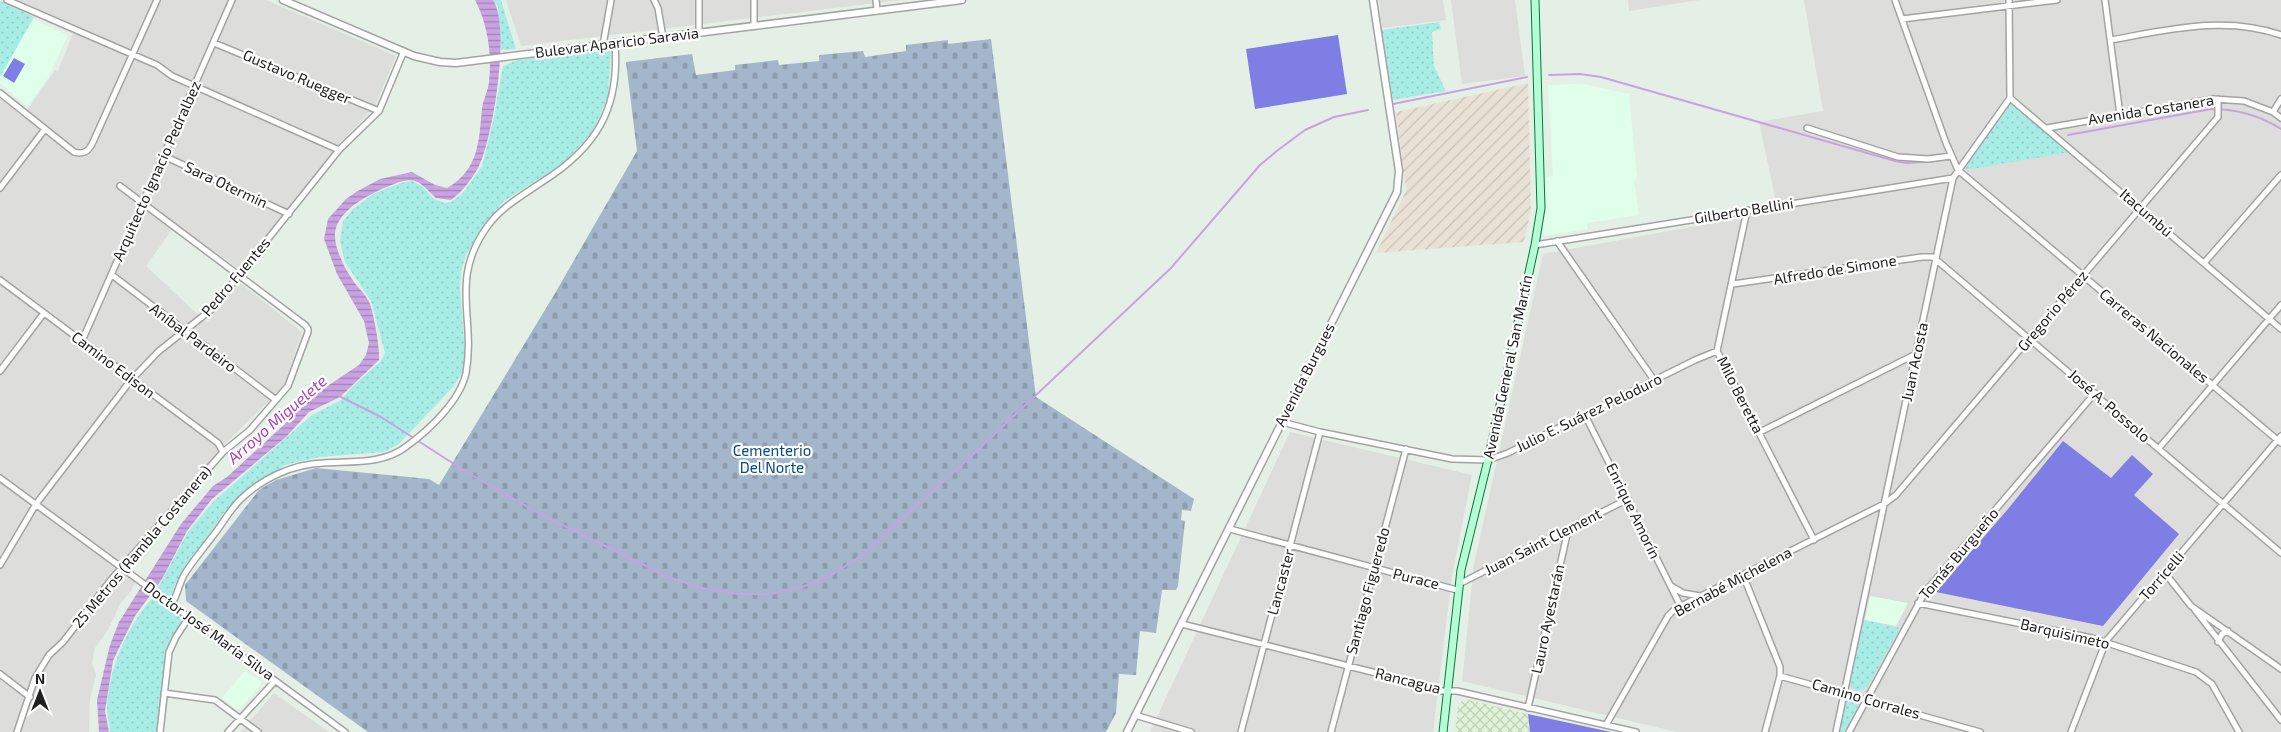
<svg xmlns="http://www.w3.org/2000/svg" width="2281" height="732" viewBox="0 0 2281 732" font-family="'Exo 2',sans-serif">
	<defs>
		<pattern id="industrial-furrows" width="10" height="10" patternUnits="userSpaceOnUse" patternTransform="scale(1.25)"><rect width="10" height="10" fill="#eae1d6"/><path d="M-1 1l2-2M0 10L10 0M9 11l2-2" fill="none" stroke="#c8c1b7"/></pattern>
		<pattern id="military-cross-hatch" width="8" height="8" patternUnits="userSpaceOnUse" patternTransform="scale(1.25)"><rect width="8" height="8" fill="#e0f3d7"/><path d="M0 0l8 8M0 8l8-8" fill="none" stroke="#c0d0b8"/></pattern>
		<pattern id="grass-dots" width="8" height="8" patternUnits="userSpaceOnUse" patternTransform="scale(1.25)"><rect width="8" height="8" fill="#a7ede6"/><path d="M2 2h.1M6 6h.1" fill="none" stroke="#8fcbc5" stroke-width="1.8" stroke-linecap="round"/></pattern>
		<pattern id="cemetery-stones" width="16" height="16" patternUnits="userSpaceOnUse" patternTransform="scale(1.25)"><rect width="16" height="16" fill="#a4b6cb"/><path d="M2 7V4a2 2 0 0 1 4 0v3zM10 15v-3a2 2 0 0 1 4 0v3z" fill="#8d9cae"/></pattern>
		<pattern id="water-rules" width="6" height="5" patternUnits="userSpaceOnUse" patternTransform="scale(1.25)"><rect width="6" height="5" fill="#c9a2e1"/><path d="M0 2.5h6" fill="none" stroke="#a383b6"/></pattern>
	</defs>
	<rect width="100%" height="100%" fill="#e4f0e5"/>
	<path fill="#dddddc" d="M16,0h250l130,56 -21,50 -35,37 -101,126 -63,-45 -30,42 61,57 32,-41 63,50 -18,54 -58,57 -109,126 18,13 -4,9 -11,13 -12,26 -13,18 -3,15 4,12 -6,24 -1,33h-89v-634l23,18 32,-46 3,1 18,-45z
		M506,0h395l-380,46z
		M1379,0h64l3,20 -64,8z
		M1451,0h64l10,76 -63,8z
		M1628,0h72l-71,11z
		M1804,0h477v732h-604l-215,-51 12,-117 69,-310 235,-43 -19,-89 64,-11z
		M1290,432l182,43 -20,101 -19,156h-283z
		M274,693l55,39h-89z"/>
	<path fill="url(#industrial-furrows)" d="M1528,83l3,127 -7,32 -148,11 30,-62 -10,-79z"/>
	<path fill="#dfffeb" d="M33,20l35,15 -20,43 -21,28 -27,-23v-6z
		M1583,84l46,10 8,84 -3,4 5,33 -52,8 1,6 -45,7 3,-24v-35l7,-1 -5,-91z
		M1870,596l38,7 -12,23 -31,-6z
		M245,671l16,10v4l-21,23 -4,1 -14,-11z"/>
	<path fill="url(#military-cross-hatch)" d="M1464,699l64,15 2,18h-75l3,-27z"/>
	<path fill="url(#grass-dots)" d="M493,0h8l15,49 -15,1 -3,-43z
		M0,1l34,16 -34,60z
		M1439,22l2,7 -9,3 2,34 12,25 -53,9 -12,-70z
		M610,50l1,4 -3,42 -14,34 -30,33 -60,38 -14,16 -24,38 -5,17 -1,15 6,79 -13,21 -54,57 -15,8 -65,5 -34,8 -44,30 -16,16 -48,69 -7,18 -12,-10 30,-56 26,-31 98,-86 29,-15 10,-12 30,-27 4,-8 -14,-52 -26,-39 -5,-21 3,-20 9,-11 21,-16 28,-11 11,-2 10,5 12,13 11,4 6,-1 12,-9 19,-27 11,-44 10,-56 15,-6z
		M2011,105l6,1 50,43 -2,4 -99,17 1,-5 39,-58z
		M153,597l28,19v6l-16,29 -8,81h-47c0,-7 -3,-16 -3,-23 2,-42 19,-80 46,-112z
		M1863,620l37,8 -32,58 -8,5 -8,-3 -3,-7z
		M1848,700l8,1 2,5 -14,26h-6l7,-29z"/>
	<path fill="url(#cemetery-stones)" d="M991,39l45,358 158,102 -3,12 -9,-1 -1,10 4,1 -7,65 -2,4h-14l-6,43 -16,-2 -4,44 -17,-1 -3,39 -10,19h-738l-182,-131 -1,-16 74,-95 17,-10 40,-12 113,11 10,6 115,-190 83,-144 -11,-89 66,-8 4,21 39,-5v-5l43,-5 1,5 40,-4v-6l44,-4 2,6 41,-6v-6l42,-5v4z"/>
	<path fill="#7e7ee4" d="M1338,35l9,59 -92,15 -9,-60z
		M14,58l11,6 -11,19 -11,-7z
		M2063,441l48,37 21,-23 21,19 -19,21 45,39 -76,92 -167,-34 72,-83z
		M1528,714l83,18h-81z"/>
	<path fill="url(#water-rules)" d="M475,0h18c18,26 0,140 -15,168 -7,12 -15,23 -27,32l-15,-2c-16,-15 -19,-23 -42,-14 -19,7 -57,25 -59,49 -1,15 9,34 17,46 5,8 14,15 18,25 4,12 10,43 9,56l-39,37 -31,15 -23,25 -74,62 -25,32 -25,48 -27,37 -17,34 -5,11 -8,50 4,21h-10l-2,-32 13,-55 9,-23 62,-98 32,-38 14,-9 58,-53 20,-23 54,-36 7,-10 3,-12 -5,-22 -27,-47 -13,-35 4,-20 18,-20 10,-7 24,-13 32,-7 23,13 12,3c32,-18 32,-47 35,-80 1,-8 6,-17 7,-26 3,-28 -1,-57 -14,-82z"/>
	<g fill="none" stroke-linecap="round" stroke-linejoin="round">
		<path stroke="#c9a2e1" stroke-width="2" d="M1549,75l31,-1 21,3 294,84 11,2 30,-2
			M1393,104l134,-27
			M2068,135l143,-26c26,0 48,6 70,20
			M339,396l42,21 87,56 74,42 129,63 30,10 37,6h32l27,-5 33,-13 31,-20 107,-97 203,-191 89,-103 18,-15 27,-20 29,-13 34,-7"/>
		<defs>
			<path id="minor" d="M7,0l150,65 15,11 167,74
				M654,0l4,8 5,30
				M699,0v33
				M754,0v26
				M876,0l1,10
				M1895,0l51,143 12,27 323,273
				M2105,0l15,115
				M1902,19l155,-19
				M2111,40c56,-10 114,-25 170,-5
				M214,43l165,68
				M603,45l8,-45
				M0,93l74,59c10,3 15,-1 19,-10l64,-142
				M2010,98l271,231
				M2273,112l8,-13
				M1807,128l91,29 30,2 23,-3
				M2047,128l167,-29 30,2 29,11 8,6
				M164,156l125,58
				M0,188l45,-59
				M1747,210l-30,141 97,189
				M1557,241l97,139
				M1535,245l418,-67
				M2204,263l77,-88
				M112,275l164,125
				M0,280l218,163 5,9
				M1733,284l189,-27h11l348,296
				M82,341l150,-341
				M0,371l44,-58
				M1585,415l96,192
				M1282,422l38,10 132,27 36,1 20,-7 187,-93 22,-9
				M1760,432l156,-78
				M2159,448l122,-143
				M0,478l345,254
				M1230,529l227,61
				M0,565l36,-61 95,-124 28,-29 53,-42 127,-159 40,-39 25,-60
				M2165,573l26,33 90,63
				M1743,575l37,92v9l-15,56
				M1459,584l169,-85
				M1671,586l12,7 17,3
				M1918,603l174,35 104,34 16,12 27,48
				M172,604c5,-9 7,-19 12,-29 8,-13 19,-26 28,-38 10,-12 18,-28 29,-38 22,-21 52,-35 82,-36 28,-2 60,2 84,-17 22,-16 53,-45 59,-73 10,-55 -17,-93 21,-146 14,-20 36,-32 55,-45 54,-34 78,-73 73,-138
				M2195,610l86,110
				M1182,624l202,51 54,16h19l179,41
				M2218,642l4,-8 6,-3
				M0,674l30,23
				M1780,676l200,56
				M164,693l51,7 43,32
				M1528,708l40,-178
				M1135,715l56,17
				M1606,725l62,-109 7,-7 209,-105 12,-9 322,-378v-18
				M17,732l18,-54 14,-23 14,-13 48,-62 112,-128 27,-22 38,-44 20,-54v-3l-3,-4 -185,-139
				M160,732l9,-80 7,-15 13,-20
				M228,732l47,-51
				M1241,732l79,-300
				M1331,732l75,-283
				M1836,732l117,-554 57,-80 -1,-98
				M1849,732l76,-140 170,-199
				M2071,732l35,-91 175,-205"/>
			<path id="tertiary" d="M283,0l131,56 26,6 16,1 506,-63
				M1127,732l270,-540 2,-21 -26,-171"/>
			<path id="secondary" d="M1443,732l18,-162 27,-110 47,-215 6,-37 -6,-208"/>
		</defs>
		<use href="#minor" stroke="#a3a3a3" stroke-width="8"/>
		<use href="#tertiary" stroke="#a3a3a3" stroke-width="9"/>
		<use href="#secondary" stroke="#007c3d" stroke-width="9"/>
		<use href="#minor" stroke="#fff" stroke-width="5"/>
		<use href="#tertiary" stroke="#fff" stroke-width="6"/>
		<use href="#secondary" stroke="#b5fdd5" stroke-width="7"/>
	</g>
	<g text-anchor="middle" stroke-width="4.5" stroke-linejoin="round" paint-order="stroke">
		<g font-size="15" fill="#1f1f1f" stroke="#fff">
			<text transform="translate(617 43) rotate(-7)" y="5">Bulevar Aparicio Saravia</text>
			<text transform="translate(297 77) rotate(23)" y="5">Gustavo Ruegger</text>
			<text transform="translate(2151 110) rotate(-9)" y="5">Avenida Costanera</text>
			<text transform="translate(157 171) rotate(-66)" y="5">Arquitecto Ignacio Pedralbez</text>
			<text transform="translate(226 185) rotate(25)" y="5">Sara Otermin</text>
			<text transform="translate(1744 211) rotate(-9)" y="5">Gilberto Bellini</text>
			<text transform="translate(2146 213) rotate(41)" y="5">Itacumbú</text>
			<text transform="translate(1835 270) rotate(-9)" y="5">Alfredo de Simone</text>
			<text transform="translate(236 277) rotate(-50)" y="5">Pedro Fuentes</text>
			<text transform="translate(2053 311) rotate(-50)" y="5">Gregorio Pérez</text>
			<text transform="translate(2154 336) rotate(40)" y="5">Carreras Nacionales</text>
			<text transform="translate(193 338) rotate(37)" y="5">Aníbal Pardeiro</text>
			<text transform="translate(1915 362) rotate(-78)" y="5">Juan Acosta</text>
			<text transform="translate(113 365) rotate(37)" y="5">Camino Edison</text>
			<text transform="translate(1508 367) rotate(-78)" y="5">Avenida General San Martín</text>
			<text transform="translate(1305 375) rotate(-63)" y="5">Avenida Burgues</text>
			<text transform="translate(1740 395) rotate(63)" y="5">Milo Beretta</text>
			<text transform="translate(2109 406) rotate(41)" y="5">José A. Possolo</text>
			<text transform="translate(1589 413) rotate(-26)" y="5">Julio E. Suárez Peloduro</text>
			<text transform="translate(1633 511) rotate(64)" y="5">Enrique Amorín</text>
			<text transform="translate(1543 542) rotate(-27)" y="5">Juan Saint Clement</text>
			<text transform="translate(142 547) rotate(-50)" y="5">25 Metros (Rambla Costanera)</text>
			<text transform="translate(1959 554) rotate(-50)" y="5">Tomás Burgueño</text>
			<text transform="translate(2162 576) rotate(-49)" y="5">Torricelli</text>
			<text transform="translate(1416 579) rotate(14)" y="5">Purace</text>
			<text transform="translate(1281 582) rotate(-75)" y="5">Lancaster</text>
			<text transform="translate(1733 582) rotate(-28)" y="5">Bernabé Michelena</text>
			<text transform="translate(1368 591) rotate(-75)" y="5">Santiago Figueredo</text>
			<text transform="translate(1548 619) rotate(-78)" y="5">Lauro Ayestarán</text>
			<text transform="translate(209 631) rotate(36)" y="5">Doctor José María Silva</text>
			<text transform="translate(2065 634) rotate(13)" y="5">Barquisimeto</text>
			<text transform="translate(1408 681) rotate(14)" y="5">Rancagua</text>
			<text transform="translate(1866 699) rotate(16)" y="5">Camino Corrales</text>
		</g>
		<g font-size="15" fill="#054985" stroke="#fff">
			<text x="772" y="456">Cementerio<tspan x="772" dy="17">Del Norte</tspan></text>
		</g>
		<g font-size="16" font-style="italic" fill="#a845b5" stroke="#fff">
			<text transform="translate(277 419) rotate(-41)" y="6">Arroyo Miguelete</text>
		</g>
	</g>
	<g transform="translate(40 692)" stroke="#ffffff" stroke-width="4" paint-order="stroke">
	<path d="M0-4L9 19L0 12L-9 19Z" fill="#1f1f1f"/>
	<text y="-8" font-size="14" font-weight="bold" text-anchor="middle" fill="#1f1f1f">N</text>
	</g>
</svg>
